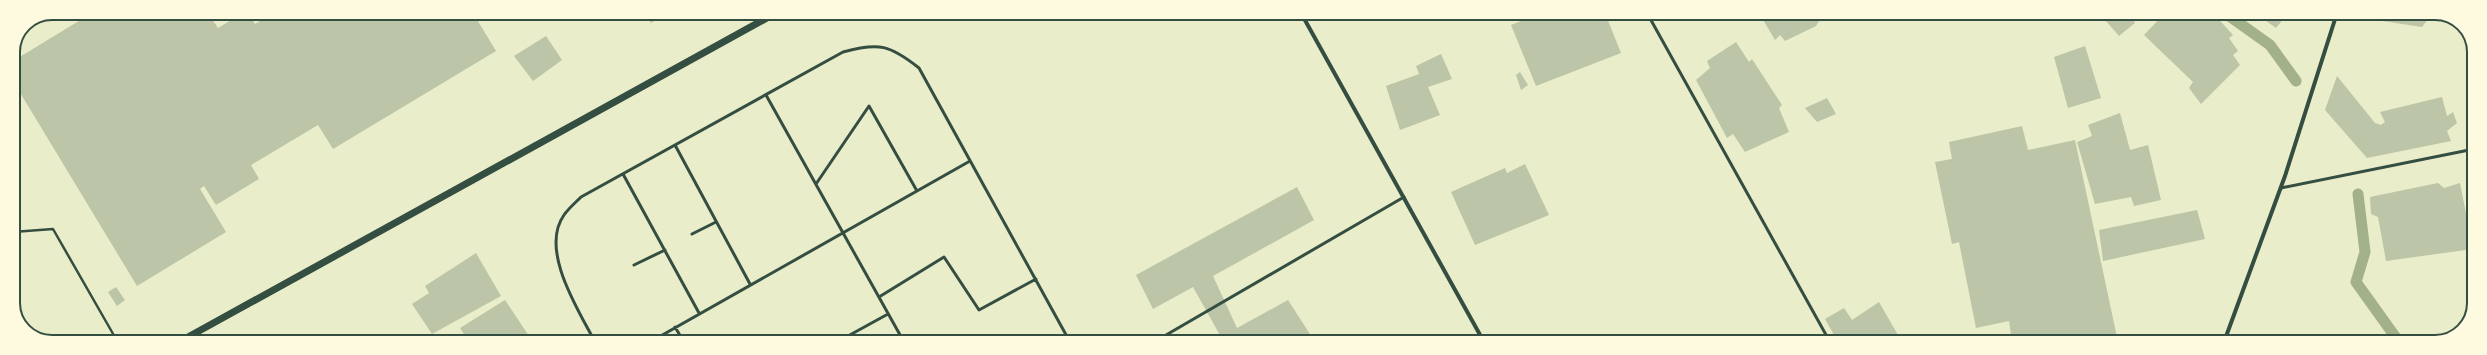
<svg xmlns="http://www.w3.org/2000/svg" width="2487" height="355" viewBox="0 0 2487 355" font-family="'Times New Roman',serif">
	<rect width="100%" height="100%" fill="#e9edc9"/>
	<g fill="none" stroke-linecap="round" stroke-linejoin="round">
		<path stroke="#a3b18a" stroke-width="11" d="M2225,13l45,32 26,36
			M2358,194l7,58 -9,30 43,60"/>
	</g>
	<path fill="#bcc5a7" d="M92,13h116l10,15 25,-15h5l7,11 18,-11h200l23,38 -163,98 -15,-24 -67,40 8,14 -43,26 -12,-19 -4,3 26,43 -89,54 -124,-205v-20z
		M645,13h23l-17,10z
		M1541,13h64l16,40 -85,33 -25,-61z
		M1759,13h65l-8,13 -31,15 -5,-6 -5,5z
		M2099,13h30l6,10 -16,13z
		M2165,13h3l2,6 8,-6h21l2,3 12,-3 20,22 -4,3 9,13 -5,4 7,10 -39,39 -12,-16 4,-6 -49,-47z
		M2255,13h33l-12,15z
		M2365,13h69l-1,7 -5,-1 -6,8 -53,-8z
		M546,36l16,24 -29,21 -19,-25z
		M1736,42l13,20 3,-3 30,46 -3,3 10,24 -44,20 -12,-18 -6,4 -31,-58 14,-12 -3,-7z
		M2085,46l16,52 -33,10 -14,-51z
		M1441,54l11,25 -24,8 12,28 -40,15 -14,-44 33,-12 -3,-8z
		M1520,72l8,13 -7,5 -5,-15z
		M2337,76l38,47 6,2 4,-3 -5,-10 62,-15 5,19 6,-4 4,11 -10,8 4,10 -84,17 -42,-48z
		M1827,98l9,16 -19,8 -12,-14z
		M2120,113l10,37 18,-5 13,55 -27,6 -3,-9 -36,7 -18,-62 15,-6 -4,-11z
		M2022,126l6,24 47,-10 43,202h-106l-3,-21 -33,7 -17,-86 -7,2 -17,-82 17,-3 -3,-17z
		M1525,164l24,51 -74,30 -24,-53 54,-24 2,5z
		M2438,183l6,5 16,-5 13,66 -87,12 -8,-44 -7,-3 -1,-17z
		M1297,187l17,33 -101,56 24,52 51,-28 27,42h-103l9,-5 -28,-50 -40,22 -17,-34z
		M2197,210l8,29 -102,22 -4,-31z
		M476,253l25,43 -69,38 -20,-30 17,-11 -4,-7z
		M116,287l9,13 -8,6 -9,-14z
		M505,300l28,42h-64l-9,-14z
		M1879,302l23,40h-64l-13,-23 19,-11 8,12z"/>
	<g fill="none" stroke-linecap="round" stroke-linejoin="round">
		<path stroke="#344e41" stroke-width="2.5" d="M13,232l40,-3 63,110"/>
		<path stroke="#344e41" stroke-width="3" d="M1647,13l183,329
			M766,95l138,247
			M675,145l75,139
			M623,174l76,139
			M816,184l53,-78 48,85
			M2281,188l193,-39
			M692,234l24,-12
			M634,265l31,-15
			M879,297l65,-40 35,53 57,-31
			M675,327l9,15
			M595,342c-16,-31 -56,-92 -31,-127 4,-6 11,-12 17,-18l262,-145c36,-10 47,-7 76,16l151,274
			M650,342l320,-181
			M837,342l51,-28
			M1154,342l250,-145"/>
		<path stroke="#344e41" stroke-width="4" d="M1301,13l183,329
			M2224,342l61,-166 52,-163"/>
		<path stroke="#344e41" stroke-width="7" d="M179,342l597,-329"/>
	</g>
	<path d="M0 0H2487V355H0ZM52 20H2435A32 32 0 0 1 2467 52V303A32 32 0 0 1 2435 335H52A32 32 0 0 1 20 303V52A32 32 0 0 1 52 20Z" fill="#fefae0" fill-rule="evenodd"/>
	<path fill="none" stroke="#344e41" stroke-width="2" d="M52 20H2435A32 32 0 0 1 2467 52V303A32 32 0 0 1 2435 335H52A32 32 0 0 1 20 303V52A32 32 0 0 1 52 20Z"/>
</svg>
